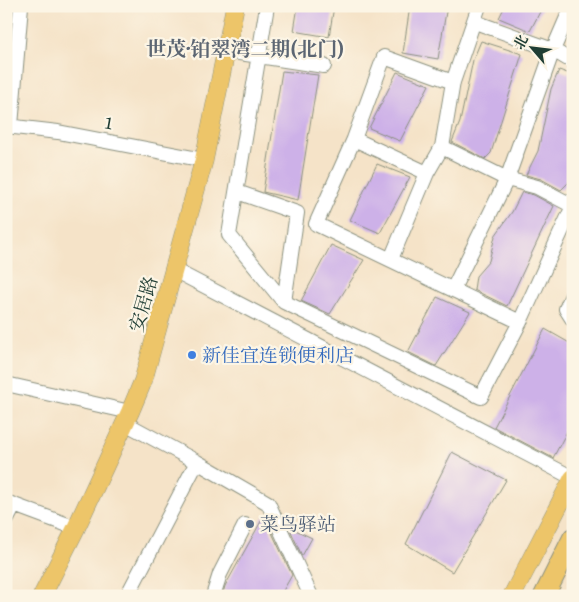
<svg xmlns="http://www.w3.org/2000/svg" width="579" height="602" viewBox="0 0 579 602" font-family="'Gentium Book Plus','Noto Serif SC',serif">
	<rect width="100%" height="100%" fill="#fcf5e5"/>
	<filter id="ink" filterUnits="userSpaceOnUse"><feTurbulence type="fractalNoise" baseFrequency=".02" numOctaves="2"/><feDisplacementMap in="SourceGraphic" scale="10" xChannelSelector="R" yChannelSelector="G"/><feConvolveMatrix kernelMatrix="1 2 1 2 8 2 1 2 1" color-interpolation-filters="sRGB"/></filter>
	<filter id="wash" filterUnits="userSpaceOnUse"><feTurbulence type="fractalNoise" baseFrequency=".0096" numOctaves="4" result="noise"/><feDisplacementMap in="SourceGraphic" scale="20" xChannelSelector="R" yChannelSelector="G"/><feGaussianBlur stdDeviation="1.12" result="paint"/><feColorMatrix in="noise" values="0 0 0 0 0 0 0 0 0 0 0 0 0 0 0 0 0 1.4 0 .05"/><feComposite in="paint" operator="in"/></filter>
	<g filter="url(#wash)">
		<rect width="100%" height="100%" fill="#f5e3c8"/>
		<g id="blocks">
			<path fill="#cdb1e8" d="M298,6h36l-5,31 -35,-6z
				M410,6h37l-9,53 -35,-6z
				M505,6h38l-13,25 -31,-13z
				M481,41l41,13 -31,99 -6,6 -33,-17 8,-20 13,-62z
				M559,70l14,5v94l-4,13 -8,8 -20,-11 -15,-4 12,-24 13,-62z
				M282,71l36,4 -20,125 -35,-8z
				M397,72l32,13 -29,56 -31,-13z
				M377,164l33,13 -30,56 -30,-13z
				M522,192l12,3 20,11 -47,100 -33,-16 2,-14 13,-15 6,-25 17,-24z
				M331,245l33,15 -34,54 -29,-13z
				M437,297l33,15 -34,54 -28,-14z
				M545,329l28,16v75l-20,38 -59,-31z
				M452,452l54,28 -54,92 -46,-28z
				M264,516l28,59 -12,21h-53l-4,-3 2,-7z
				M289,527l23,11 -10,18z"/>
		</g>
	</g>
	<g filter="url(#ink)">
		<use href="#blocks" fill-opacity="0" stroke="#8a907e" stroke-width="1"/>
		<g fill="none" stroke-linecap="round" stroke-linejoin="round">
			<defs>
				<path id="minor" d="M267,6l-38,229 55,67 197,95 39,-75 53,-116
					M572,6l-19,44 20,12
					M475,22l78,28 -46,129 30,8 36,19
					M226,51l98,15
					M6,126l52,6 146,28
					M11,126l10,-120
					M354,139l30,-82 69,25
					M442,147l65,32 -54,110
					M427,173l-73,-34 -38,85 204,98
					M240,193l57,20 -13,89
					M391,259l36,-86 15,-26 11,-65 26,-76
					M174,270l399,208
					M573,293l-7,16 7,11
					M6,384l124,28
					M125,423l72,39 -70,134
					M197,462l71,41 43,93
					M6,502l70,26
					M6,521l8,-15
					M213,596l7,-22 25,-49"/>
				<path id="major" d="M42,596l34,-68 54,-116 13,-31 61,-221 31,-154
					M512,596l61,-118"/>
				<path id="highway" d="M544,596l29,-58"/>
			</defs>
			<use href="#minor" stroke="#8a907e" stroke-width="16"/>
			<use href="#major" stroke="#8a907e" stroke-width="19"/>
			<use href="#highway" stroke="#8a907e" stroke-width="22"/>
			<use href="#minor" stroke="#fff" stroke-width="14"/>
			<use href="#major" stroke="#edc569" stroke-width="18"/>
			<use href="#highway" stroke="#edc569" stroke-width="20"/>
		</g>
	</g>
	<circle fill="#3f7fe0" stroke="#fcf5e5" stroke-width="2" cx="192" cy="355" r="5"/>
	<circle fill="#5c6f8a" stroke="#fcf5e5" stroke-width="2" cx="250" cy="524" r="5"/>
	<g text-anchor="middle" stroke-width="4.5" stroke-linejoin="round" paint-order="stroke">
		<g font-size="19" fill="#1f3d34" stroke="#fcf5e5">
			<text transform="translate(109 122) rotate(10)" y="7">1</text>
			<text transform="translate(143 304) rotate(-74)" y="7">安居路</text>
		</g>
		<g font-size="19" fill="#366cbe" stroke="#fcf5e5" text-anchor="start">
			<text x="202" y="362">新佳宜连锁便利店</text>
		</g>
		<g font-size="19" fill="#4e5e75" stroke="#fcf5e5" text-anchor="start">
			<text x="260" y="531">菜鸟驿站</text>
		</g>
		<g font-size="20" font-weight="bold" fill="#5c6673" stroke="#fcf5e5">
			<text x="245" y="56">世茂·铂翠湾二期(北门)</text>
		</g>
	</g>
	<rect width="579" height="602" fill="none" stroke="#fcf5e5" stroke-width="25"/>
	<g transform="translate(532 48) rotate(298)" stroke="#fcf5e5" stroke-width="4" paint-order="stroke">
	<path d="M0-4L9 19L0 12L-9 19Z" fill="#1f3d34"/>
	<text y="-8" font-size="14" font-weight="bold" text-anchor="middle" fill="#1f3d34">北</text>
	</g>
</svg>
